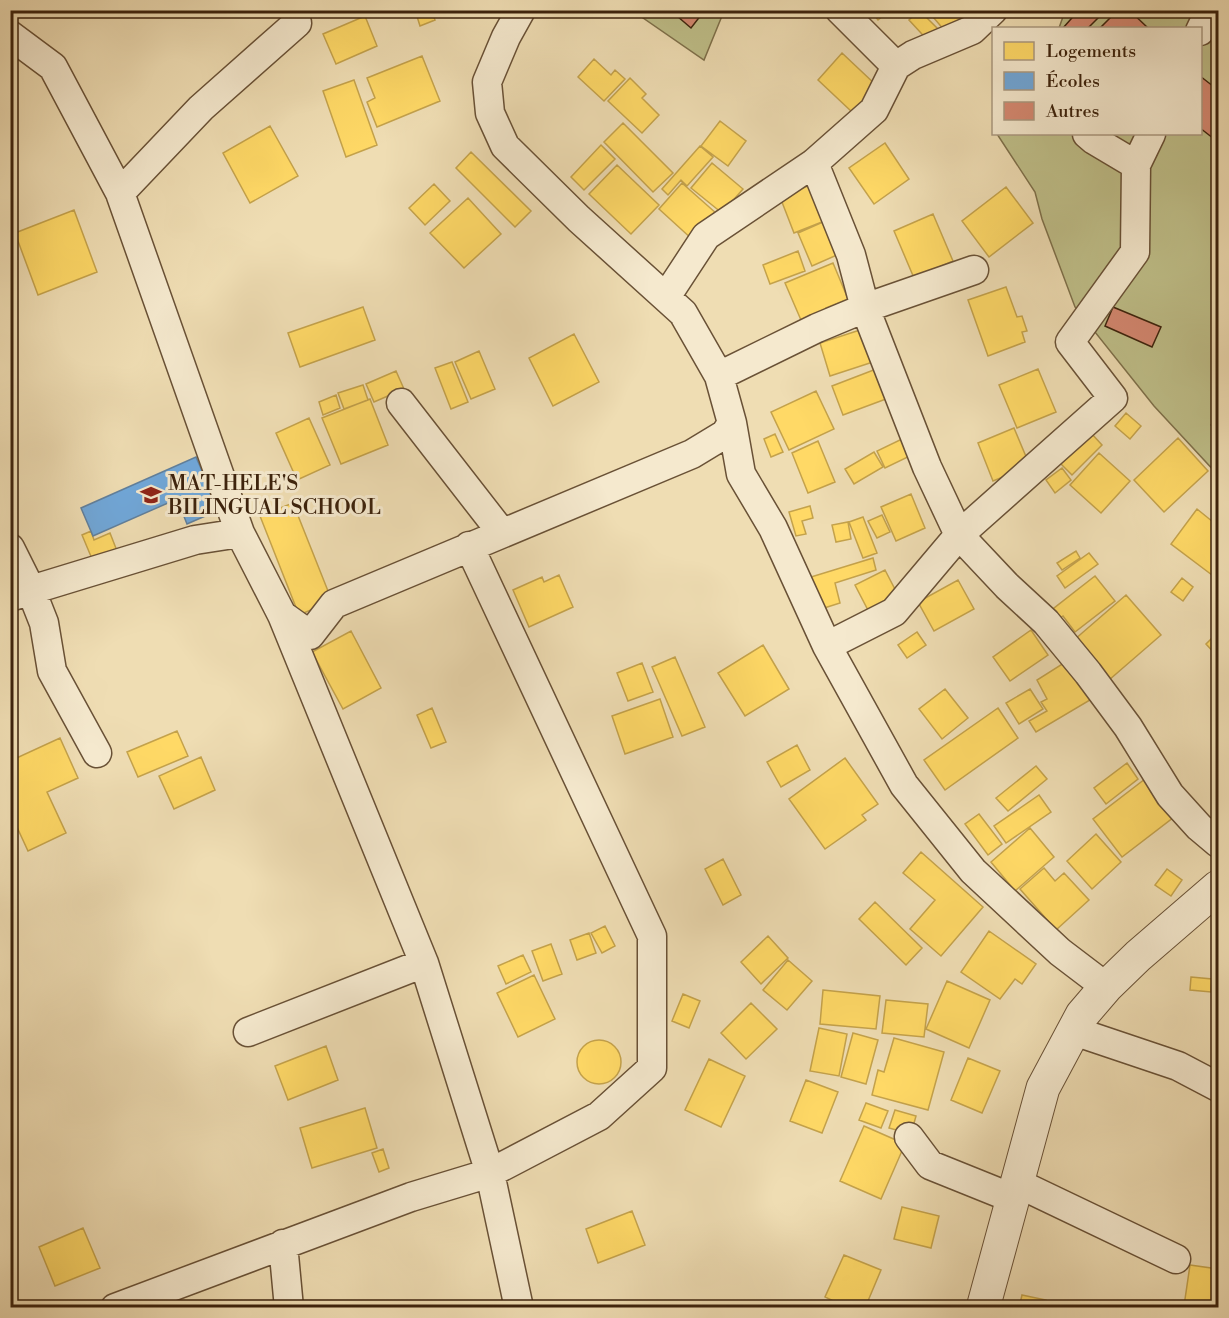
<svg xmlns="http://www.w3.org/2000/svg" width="1229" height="1318" viewBox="0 0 1229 1318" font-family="'Libre Bodoni',serif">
	<rect width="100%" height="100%" fill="#efddb3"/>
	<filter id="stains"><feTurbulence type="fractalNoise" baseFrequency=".00333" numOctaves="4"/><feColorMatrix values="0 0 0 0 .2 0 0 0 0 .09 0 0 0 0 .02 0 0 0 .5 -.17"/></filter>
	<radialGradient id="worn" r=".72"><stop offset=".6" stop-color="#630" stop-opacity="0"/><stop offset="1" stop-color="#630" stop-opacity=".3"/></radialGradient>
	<path fill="#bfbf89" stroke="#7e704a" stroke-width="1.5" d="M633,11h91l-20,49z
		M1065,11h153v409l-7,5 7,9v41l-64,-69 -79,-99 -33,-88 -7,-27 -38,-58h203v-106h-141z"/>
	<path fill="#ffd966" stroke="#c4a24b" stroke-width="1.5" d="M415,10h16l4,10 -15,6z
		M443,10h17l-14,7z
		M870,10h20l-12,10z
		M919,10l24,24 -11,11 -23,-25z
		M927,10h40l1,2 -23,19z
		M365,16l12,30 -41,18 -13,-30z
		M842,53l35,33 -25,26 -34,-32z
		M422,56l18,45 -63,26 -10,-25 8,-4 -8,-20z
		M594,59l17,16 4,-5 10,9 -21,22 -26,-24z
		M630,78l16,16 -4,4 17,17 -17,18 -34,-32z
		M354,80l23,65 -31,12 -23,-66z
		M720,121l26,20 -18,25 -27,-20z
		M623,123l50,50 -20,19 -49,-50z
		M270,126l28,50 -48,27 -27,-50z
		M885,143l24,36 -35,25 -25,-36z
		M601,145l14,14 -31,31 -13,-13z
		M700,146l13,11 -26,29 -6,-6 -13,15 -6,-6z
		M471,152l60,59 -16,16 -59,-59z
		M712,163l31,26 -21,24 -31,-25z
		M617,165l42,40 -28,29 -42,-40z
		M682,183l35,31 -24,26 -34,-31z
		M434,184l16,17 -25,24 -16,-17z
		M813,184l14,36 -33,13 -14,-36z
		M1006,187l27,36 -44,34 -27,-36z
		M468,198l33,36 -37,34 -34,-35z
		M74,210l23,62 -59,23 -23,-62z
		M933,214l20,47 -39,17 -20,-47z
		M832,218l14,33 -34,15 -14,-33z
		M798,251l7,20 -35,13 -7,-19z
		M833,263l15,36 -22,9 4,8 -26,11 -19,-44z
		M1006,287l11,30 5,-1 5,15 -5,1 3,10 -37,14 -20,-56z
		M363,307l12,33 -75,27 -12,-34z
		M863,329l10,33 -43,14 -10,-33z
		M574,334l25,48 -46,24 -24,-48z
		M479,351l16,38 -24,10 -16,-37z
		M452,362l16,40 -17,7 -16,-41z
		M884,366l10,30 -51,19 -11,-29z
		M1038,369l18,43 -39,16 -18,-43z
		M396,371l8,18 -30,13 -8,-18z
		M363,385l5,15 -24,9 -6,-16z
		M816,391l18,38 -45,21 -18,-38z
		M336,395l4,13 -17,7 -4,-13z
		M370,399l18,46 -47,19 -19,-46z
		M1126,413l15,13 -11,13 -15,-13z
		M309,418l21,47 -33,15 -21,-47z
		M1014,428l16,38 -37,15 -15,-38z
		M1091,433l11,12 -30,30 -12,-12z
		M775,434l8,18 -12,5 -7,-18z
		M904,438l8,17 -27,13 -8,-17z
		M1178,438l30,33 -44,41 -30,-32z
		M818,441l17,41 -27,11 -16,-40z
		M874,452l9,15 -29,17 -9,-15z
		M1099,453l31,28 -29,32 -31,-28z
		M1062,468l9,12 -16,13 -9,-13z
		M911,494l14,34 -29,13 -15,-34z
		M293,503l39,98 -33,14 -39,-99z
		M810,506l3,12 -11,3 4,13 -10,2 -7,-24z
		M1197,509l21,17v40l-6,9 -41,-31z
		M882,515l8,17 -13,6 -9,-17z
		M863,517l14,36 -14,5 -14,-36z
		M848,522l3,17 -15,3 -4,-17z
		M91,531l3,9 16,-7 9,23 -24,10 -13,-31z
		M1076,551l4,7 -18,12 -5,-7z
		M1089,553l9,11 -33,24 -8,-12z
		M873,558l3,12 -41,13 5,20 -19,6 -10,-32z
		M885,570l15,29 -30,15 -15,-29z
		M559,575l14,32 -44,20 -16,-37 29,-13 2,5z
		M1095,576l20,25 -40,31 -12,-16 -7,5 -7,-9z
		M1182,578l11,9 -10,14 -12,-9z
		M958,580l16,29 -40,22 -16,-29z
		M1126,595l35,40 -52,45 -35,-40z
		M1031,630l17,25 -38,26 -17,-24z
		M351,631l30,57 -38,21 -31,-57z
		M917,632l9,13 -19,13 -9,-13z
		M1218,632v25l-12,-13z
		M763,645l26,44 -44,27 -27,-43z
		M675,657l30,70 -23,9 -30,-69z
		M1067,661l23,39 -54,32 -7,-11 18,-10 -6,-9 6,-3 -10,-19z
		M642,663l11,29 -25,9 -11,-28z
		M945,689l23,29 -26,21 -23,-30z
		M1030,689l13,20 -24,15 -13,-21z
		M660,699l13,38 -48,17 -13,-38z
		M432,708l14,34 -15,6 -14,-33z
		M998,708l20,30 -73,52 -21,-30z
		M177,731l11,25 -50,21 -11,-25z
		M60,738l18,40 -31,14 19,41 -38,18 -18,-39v-51z
		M797,745l13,25 -29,17 -14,-25z
		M201,757l14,33 -41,19 -15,-33z
		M845,758l33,46 -16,11 4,5 -41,29 -36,-50z
		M1127,763l11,16 -32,25 -12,-16z
		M1036,766l11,13 -39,32 -12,-13z
		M1218,776v12l-6,-7z
		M1145,779l29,38 -52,40 -29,-38z
		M1039,795l12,17 -45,31 -12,-17z
		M979,814l23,30 -14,11 -23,-31z
		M1030,828l24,29 -39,34 -24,-29z
		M1096,834l25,28 -29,27 -25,-28z
		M921,852l62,55 -42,49 -31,-27 25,-29 -32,-27z
		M723,859l18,36 -18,10 -18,-36z
		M1044,868l11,13 9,-8 25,27 -33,30 -36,-41z
		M1167,869l15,11 -11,16 -16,-11z
		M875,902l47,46 -16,17 -47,-46z
		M605,926l10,20 -13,7 -11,-20z
		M989,931l47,33 -14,20 -7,-5 -15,20 -39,-27z
		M589,933l7,20 -19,7 -7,-20z
		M768,936l20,22 -27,26 -20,-22z
		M551,944l11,30 -19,7 -11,-30z
		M523,955l8,17 -25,12 -8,-18z
		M788,960l24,21 -25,29 -24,-20z
		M534,975l21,44 -37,18 -21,-44z
		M1191,977l21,2 -1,13 -21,-2z
		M947,981l43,19 -21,48 -43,-19z
		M823,990l57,6 -4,33 -56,-5z
		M683,994l17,7 -11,27 -17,-7z
		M886,1000l42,4 -4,33 -42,-4z
		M751,1003l26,26 -31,30 -25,-26z
		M819,1028l28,6 -8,42 -29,-5z
		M853,1033l25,7 -12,44 -25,-7z
		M894,1038l50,14 -16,58 -56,-15 6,-25 6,2z
		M577 1062a22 22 0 1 1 44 0a22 22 0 1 1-44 0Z
		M326,1046l12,34 -50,20 -13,-34z
		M968,1058l32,13 -18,42 -31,-13z
		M709,1059l36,17 -24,51 -36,-17z
		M806,1080l32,12 -16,41 -32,-12z
		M866,1103l22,8 -7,17 -22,-8z
		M365,1108l12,40 -65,20 -12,-40z
		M895,1110l21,6 -5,18 -22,-6z
		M864,1126l41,18 -24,55 -41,-18z
		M383,1149l6,19 -10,4 -7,-19z
		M902,1207l37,9 -8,32 -37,-9z
		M632,1211l13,34 -47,18 -12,-34z
		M83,1228l17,40 -45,18 -16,-39z
		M844,1255l37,15 -16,38h-17l-23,-11z
		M1190,1265l28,4v39l-34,-2z
		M1022,1295l24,5 -1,8h-26z"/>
	<path fill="#6fa8dc" stroke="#60809e" stroke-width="1.5" d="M196,457l23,53 -32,14 -10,-25 -84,37 -12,-28z"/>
	<path fill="#d68972" stroke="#3c220c" stroke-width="1.5" d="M670,10h35l-14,18z
		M1079,10h27l-18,18h-25z
		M1106,10h23l19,18h-48l12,-12z
		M1200,76l18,14v52l-18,-14z
		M1113,307l48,20 -9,20 -47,-21z"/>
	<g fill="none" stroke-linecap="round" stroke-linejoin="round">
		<defs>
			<path id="minor" d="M521,10l-15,27 -19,45 3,31 15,33 74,73 104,94 36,63 13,47 9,51 32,54 54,118 77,139 69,86 87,81 46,35
				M840,10l56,56
				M1200,31l10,-21
				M10,35l43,32 67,126 120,340 42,82 142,348 66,210 29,135
				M1087,134l7,6 42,25
				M814,163l37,92 14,53 62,159 32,68 48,51 39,36 42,51 40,54 42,68 29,32 19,16
				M120,193l81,-85 96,-85
				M666,297l40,-61 108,-73 60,-53 22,-44 17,-11 59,-25 21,-20
				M719,376l98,-48 48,-20 109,-38
				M401,403l101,130
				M10,548l21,42 -21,7
				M282,615l28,20 24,-31 358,-150 33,-20 7,-11
				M827,646l67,-34 65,-77 154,-137 -43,-56 65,-90 1,-87 15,-31
				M97,753l-45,-82 -8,-48 -13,-33 164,-50 45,-7
				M1074,1031l104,35 40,21
				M248,1032l176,-69
				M909,1137l21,28 82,33
				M1017,1183l159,76
				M283,1244l6,64
				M115,1308l296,-111 79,-24 109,-57 53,-48v-132l-183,-390"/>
			<path id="tertiary" d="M983,1308l60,-220 39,-73 24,-28 32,-31 80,-69"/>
		</defs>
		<use href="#minor" stroke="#695136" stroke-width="31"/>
		<use href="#tertiary" stroke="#695136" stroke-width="35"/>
		<use href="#minor" stroke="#f5e9ce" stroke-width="28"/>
		<use href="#tertiary" stroke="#f5e9ce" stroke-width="33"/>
	</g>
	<defs>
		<symbol id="school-bare" viewBox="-9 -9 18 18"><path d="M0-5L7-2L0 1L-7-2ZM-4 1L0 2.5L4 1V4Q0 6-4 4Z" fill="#8f2418" stroke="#f5e9ce" stroke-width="2.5" paint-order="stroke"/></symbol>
	</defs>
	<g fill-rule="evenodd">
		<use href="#school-bare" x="136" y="480" width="30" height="30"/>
	</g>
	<g text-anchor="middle" stroke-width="6" stroke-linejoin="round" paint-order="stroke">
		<g font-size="21" fill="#3c220c" stroke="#f5e9ce" text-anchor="start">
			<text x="168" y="490">MAT-HELE'S<tspan x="168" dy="24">BILINGUAL SCHOOL</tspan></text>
		</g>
	</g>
	<rect width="1229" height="1318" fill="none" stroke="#efddb3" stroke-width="36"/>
	<rect x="12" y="12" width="1205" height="1294" fill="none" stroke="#3c220c" stroke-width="3"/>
	<rect x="18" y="18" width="1193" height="1282" fill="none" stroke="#3c220c" stroke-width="1.5"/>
	<rect x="992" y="27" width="210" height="108" fill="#f5e9ce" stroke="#ab9980" stroke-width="1.5"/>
	<rect x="1004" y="42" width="30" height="18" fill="#ffd966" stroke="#ab9980" stroke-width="1.5"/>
	<text x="1046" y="57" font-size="18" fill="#3c220c">Logements</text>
	<rect x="1004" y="72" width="30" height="18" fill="#6fa8dc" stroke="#ab9980" stroke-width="1.5"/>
	<text x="1046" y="87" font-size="18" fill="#3c220c">Écoles</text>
	<rect x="1004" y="102" width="30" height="18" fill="#d68972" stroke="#ab9980" stroke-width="1.5"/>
	<text x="1046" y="117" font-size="18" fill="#3c220c">Autres</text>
	<rect width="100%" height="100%" filter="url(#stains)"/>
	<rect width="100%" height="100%" fill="url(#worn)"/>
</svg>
